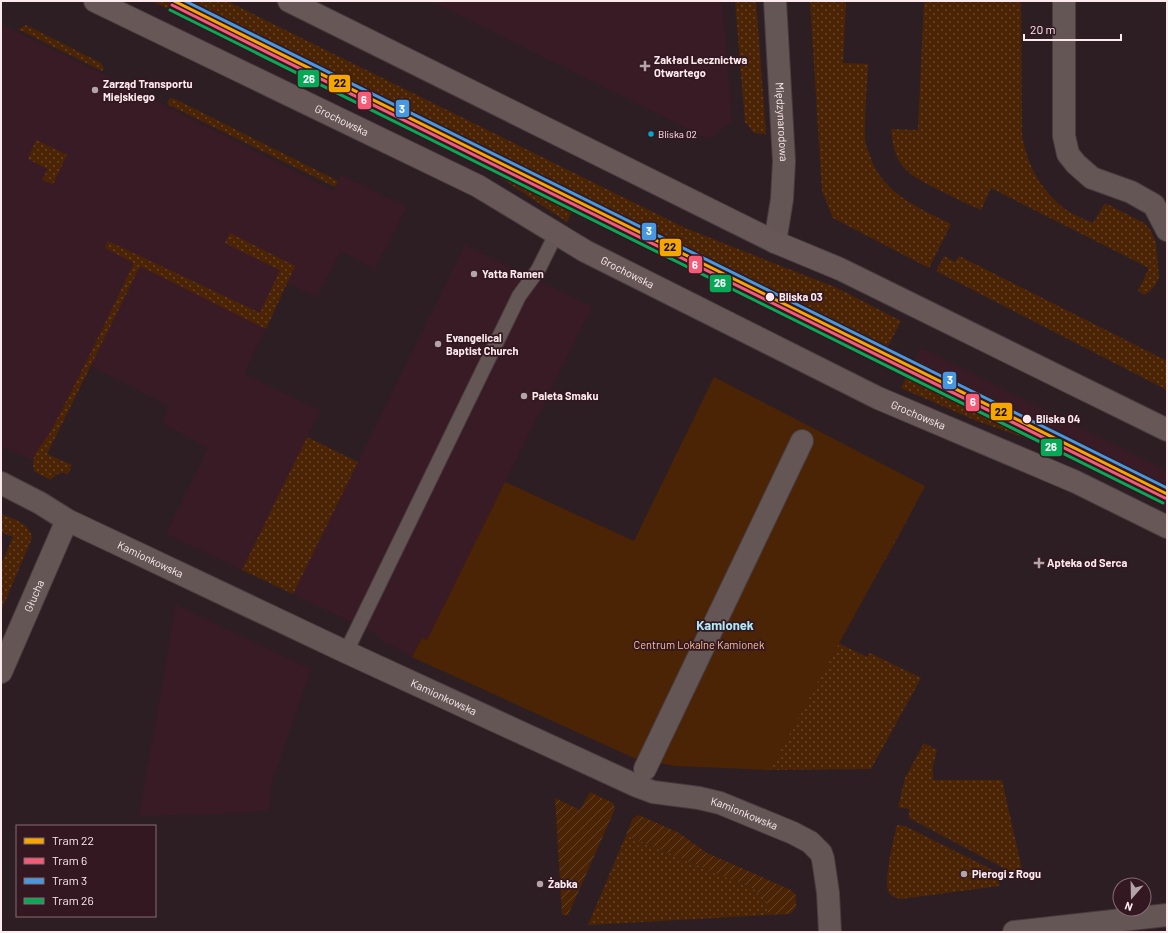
<svg xmlns="http://www.w3.org/2000/svg" width="1168" height="933" viewBox="0 0 1168 933" font-family="Barlow,sans-serif">
	<defs>
		<pattern id="grass-dots" width="8" height="8" patternUnits="userSpaceOnUse"><rect width="8" height="8" fill="#4b2405"/><path d="M2 2h.1M6 6h.1" fill="none" stroke="#66442a" stroke-width="1.8" stroke-linecap="round"/></pattern>
		<pattern id="garden-furrows" width="10" height="10" patternUnits="userSpaceOnUse"><rect width="10" height="10" fill="#4b2405"/><path d="M-1 1l2-2M0 10L10 0M9 11l2-2" fill="none" stroke="#66442a"/></pattern>
	</defs>
	<rect width="100%" height="100%" fill="#2d1e23"/>
	<path fill="#391b26" d="M431,1h291l10,120 -23,18z
		M1,24l110,54 222,113 8,-16 66,32 -32,62 -34,-18 -24,46 -30,-14 -43,91 76,37 -78,159 -76,-36 42,-86 -46,-25 7,-17 -78,-40 -44,88 25,11 -6,10 -65,-29z
		M580,195l307,153 -6,12 -307,-153z
		M465,245l127,62 -165,333 -5,-2 -10,19 -33,-18 1,-3 -87,-42z
		M921,348l246,123v15l-252,-127z
		M176,605l135,64 -39,113 -3,28 -23,3 -107,3z"/>
	<path fill="url(#grass-dots)" d="M152,1h75l458,227 152,60 64,33 -14,27 -307,-153 -13,27 -90,-60z
		M735,1h21l10,133 -12,-1 -9,-11z
		M810,1h36l-3,62 25,1c-1,25 -4,50 -3,74 0,5 2,10 4,15 11,39 49,55 82,71l-22,44 -96,-50 -11,-27z
		M924,1h97l1,131c3,30 19,59 43,77 8,6 19,10 28,14l12,-20 39,20 7,8 5,12 3,34 -3,7 -6,7 -5,4 -7,-4 11,-23 -158,-80 -10,22c-14,-6 -28,-13 -42,-20 -32,-16 -45,-23 -48,-61l27,1z
		M26,25l75,38 3,5 -2,3 -84,-42z
		M173,98l165,83 -3,6 -168,-83 2,-5z
		M36,140l31,15 -14,29 -11,-4 6,-11 -20,-10z
		M230,233l65,33 -29,63 -126,-63 -93,188 25,11 -4,9c-7,-3 -12,0 -17,6l-17,-9c-4,-19 9,-25 17,-40 29,-55 56,-112 83,-168l-29,-15 3,-7 152,72 20,-43 -55,-27z
		M944,256l11,6 4,-6 208,105v29l-231,-119z
		M915,359l252,127v17l-102,-51 -88,-31 -76,-33z
		M307,437l51,25 -65,132 -51,-24z
		M925,486l-27,51 -60,106 29,14 3,-4 51,25 -50,91 -108,1 1,-15z
		M1,514c12,5 29,9 31,24l-31,73v-46l12,-28 -12,-5z
		M924,743l13,7 -4,15v15h69l21,94 -6,1 -108,-57v-9l-11,-2 7,-29z
		M899,825l6,1 88,44 5,6 1,10 -98,13c-5,-1 -11,-3 -13,-8 -4,-11 5,-49 8,-62v-3z
		M626,835l130,55 3,5 7,4 2,16 -180,10z"/>
	<path fill="#4b2405" d="M714,377l211,109 -155,284 -95,-4 -41,-8 -222,-101 10,-19 5,2 78,-158 129,59z"/>
	<path fill="url(#garden-furrows)" d="M590,792l23,11 2,6 -47,106h-6l-7,-117 25,12z
		M639,815l40,18 28,20 84,37 5,5v12l-6,7 -22,1 -2,-16 -7,-4 -3,-5 -130,-55 7,-17z"/>
	<g fill="none" stroke-linecap="round" stroke-linejoin="round">
		<defs>
			<path id="lane" d="M346,652l173,-356 19,-26 18,-36"/>
			<g id="street">
				<path id="s1" d="M775,1l9,160 -2,38 -7,43"/>
				<path d="M1064,1v135l4,18 8,10 16,14 39,14 23,13 13,25"/>
				<path id="s2" d="M1,483l39,20 27,17 51,24 228,108 291,134 16,6 46,6 21,5 73,30 17,9 11,11 2,6 5,34 2,39"/>
				<path id="s3" d="M1,672l66,-152"/>
				<path d="M645,769l157,-328"/>
				<path d="M1014,932l153,-17"/>
			</g>
			<g id="secondary">
				<path id="s4" d="M95,1l383,185 107,65 293,147 198,84 91,45"/>
				<path d="M289,1l486,241 65,27 327,161"/>
			</g>
		</defs>
		<use href="#lane" stroke="#483c40" stroke-width="16"/>
		<use href="#street" stroke="#483c40" stroke-width="24"/>
		<use href="#secondary" stroke="#483c40" stroke-width="24"/>
		<use href="#lane" stroke="#635655" stroke-width="14"/>
		<use href="#street" stroke="#635655" stroke-width="22"/>
		<use href="#secondary" stroke="#685757" stroke-width="22"/>
		<defs>
			<path id="tram-1" d="M174,1l993,493"/>
			<path id="tram-2" d="M172,5l993,493"/>
			<path id="tram-3" d="M185,1l982,487"/>
			<path id="tram-4" d="M170,10l993,493"/>
		</defs>
		<use href="#tram-1" stroke="#331821" stroke-width="6"/>
		<use href="#tram-2" stroke="#331821" stroke-width="6"/>
		<use href="#tram-3" stroke="#331821" stroke-width="6"/>
		<use href="#tram-4" stroke="#331821" stroke-width="6"/>
		<use href="#tram-1" stroke="#f7a600" stroke-width="3"/>
		<use href="#tram-2" stroke="#f75a77" stroke-width="3"/>
		<use href="#tram-3" stroke="#4699e1" stroke-width="3"/>
		<use href="#tram-4" stroke="#06aa56" stroke-width="3"/>
	</g>
	<g fill="#b4a3a8" stroke="#331821" stroke-width="1.5">
		<path d="M643 60h4v4h4v4h-4v4h-4v-4h-4v-4h4z"/>
		<circle cx="95" cy="90" r="4"/>
		<circle cx="474" cy="274" r="4"/>
		<circle cx="438" cy="344" r="4"/>
		<circle cx="524" cy="396" r="4"/>
		<path d="M1037 557h4v4h4v4h-4v4h-4v-4h-4v-4h4z"/>
		<circle cx="964" cy="874" r="4"/>
		<circle cx="540" cy="884" r="4"/>
	</g>
	<circle fill="#00a9ce" stroke="#331821" stroke-width="1.5" cx="651" cy="134" r="3.5"/>
	<g fill="#fdeaef" stroke="#331821" stroke-width="1.5">
		<circle cx="770" cy="297" r="5"/>
		<circle cx="1027" cy="419" r="5"/>
	</g>
	<g text-anchor="middle" stroke-width="3.5" stroke-linejoin="round" paint-order="stroke">
		<g font-size="10" fill="#fdeaef" stroke="#331821" text-anchor="start">
			<text x="658" y="138">Bliska 02</text>
		</g>
		<g font-size="11" font-weight="bold" fill="#fdeaef" stroke="#331821" text-anchor="start">
			<text x="654" y="64">Zakład Lecznictwa<tspan x="654" dy="13">Otwartego</tspan></text>
			<text x="103" y="88">Zarząd Transportu<tspan x="103" dy="13">Miejskiego</tspan></text>
			<text x="482" y="278">Yatta Ramen</text>
			<text x="446" y="342">Evangelical<tspan x="446" dy="13">Baptist Church</tspan></text>
			<text x="532" y="400">Paleta Smaku</text>
			<text x="1047" y="567">Apteka od Serca</text>
			<text x="972" y="878">Pierogi z Rogu</text>
			<text x="548" y="888">Żabka</text>
		</g>
		<g font-size="11" fill="#fdeaef" stroke="#331821">
			<text dy="4" stroke="none"><textPath href="#s4" startOffset="274">Grochowska</textPath></text>
			<text dy="4" stroke="none"><textPath href="#s1" startOffset="121">Międzynarodowa</textPath></text>
			<text dy="4" stroke="none"><textPath href="#s4" startOffset="598">Grochowska</textPath></text>
			<text dy="4" stroke="none"><textPath href="#s4" startOffset="922">Grochowska</textPath></text>
			<text dy="4" stroke="none"><textPath href="#s2" startOffset="168">Kamionkowska</textPath></text>
			<text dy="4" stroke="none"><textPath href="#s3" startOffset="83">Głucha</textPath></text>
			<text dy="4" stroke="none"><textPath href="#s2" startOffset="492">Kamionkowska</textPath></text>
			<text dy="4" stroke="none"><textPath href="#s2" startOffset="816">Kamionkowska</textPath></text>
		</g>
		<g font-size="11" font-weight="bold" fill="#fdeaef" stroke="#331821" text-anchor="start">
			<text x="779" y="301">Bliska 03</text>
			<text x="1036" y="423">Bliska 04</text>
		</g>
		<g font-size="11" fill="#fdc197" stroke="#331821">
			<text x="699" y="649">Centrum Lokalne Kamionek</text>
		</g>
		<g font-size="13" font-weight="bold" fill="#b1eaf7" stroke="#331821">
			<text x="725" y="630">Kamionek</text>
		</g>
	</g>
	<g stroke="#331821" stroke-width="1.5">
		<rect x="297" y="69" width="23" height="19" rx="4" fill="#06aa56"/>
		<rect x="328" y="74" width="23" height="19" rx="4" fill="#f7a600"/>
		<rect x="357" y="91" width="15" height="19" rx="4" fill="#f75a77"/>
		<rect x="395" y="99" width="15" height="19" rx="4" fill="#4699e1"/>
		<rect x="641" y="222" width="16" height="19" rx="4" fill="#4699e1"/>
		<rect x="659" y="238" width="23" height="19" rx="4" fill="#f7a600"/>
		<rect x="688" y="255" width="15" height="19" rx="4" fill="#f75a77"/>
		<rect x="709" y="274" width="23" height="19" rx="4" fill="#06aa56"/>
		<rect x="942" y="371" width="15" height="19" rx="4" fill="#4699e1"/>
		<rect x="965" y="393" width="15" height="19" rx="4" fill="#f75a77"/>
		<rect x="990" y="402" width="23" height="19" rx="4" fill="#f7a600"/>
		<rect x="1040" y="438" width="23" height="19" rx="4" fill="#06aa56"/>
	</g>
	<g font-size="11" text-anchor="middle" font-weight="bold" fill="#fff">
		<text x="309" y="83">26</text>
		<text x="364" y="104">6</text>
		<text x="402" y="113">3</text>
		<text x="649" y="235">3</text>
		<text x="695" y="269">6</text>
		<text x="720" y="287">26</text>
		<text x="950" y="384">3</text>
		<text x="973" y="406">6</text>
		<text x="1051" y="451">26</text>
	</g>
	<g font-size="11" text-anchor="middle" font-weight="bold" fill="#111">
		<text x="340" y="87">22</text>
		<text x="670" y="251">22</text>
		<text x="1001" y="416">22</text>
	</g>
	<rect width="1168" height="933" fill="none" stroke="#fdeaef" stroke-width="4"/>
	<rect x="16" y="825" width="140" height="92" fill="#331821" stroke="#846c73"/>
	<rect x="24" y="838" width="20" height="6" fill="#f7a600" stroke="#846c73"/>
	<text x="52" y="845" font-size="12" fill="#fdeaef">Tram 22</text>
	<rect x="24" y="858" width="20" height="6" fill="#f75a77" stroke="#846c73"/>
	<text x="52" y="865" font-size="12" fill="#fdeaef">Tram 6</text>
	<rect x="24" y="878" width="20" height="6" fill="#4699e1" stroke="#846c73"/>
	<text x="52" y="885" font-size="12" fill="#fdeaef">Tram 3</text>
	<rect x="24" y="898" width="20" height="6" fill="#06aa56" stroke="#846c73"/>
	<text x="52" y="905" font-size="12" fill="#fdeaef">Tram 26</text>
	<g transform="translate(1132 897) rotate(200)"><circle r="19" fill="#331821" stroke="#846c73"/>
	<path d="M0-3L7 15L0 10L-7 15Z" fill="#b4a3a8"/>
	<text y="-6" font-size="11" font-weight="bold" text-anchor="middle" fill="#fdeaef">N</text>
	</g>
	<path d="M1024 34v6h97v-6" fill="none" stroke="#fdeaef" stroke-width="2"/>
	<text x="1030" y="34" font-size="12" fill="#fdeaef" stroke="#331821" stroke-width="3" paint-order="stroke">20 m</text>
</svg>
